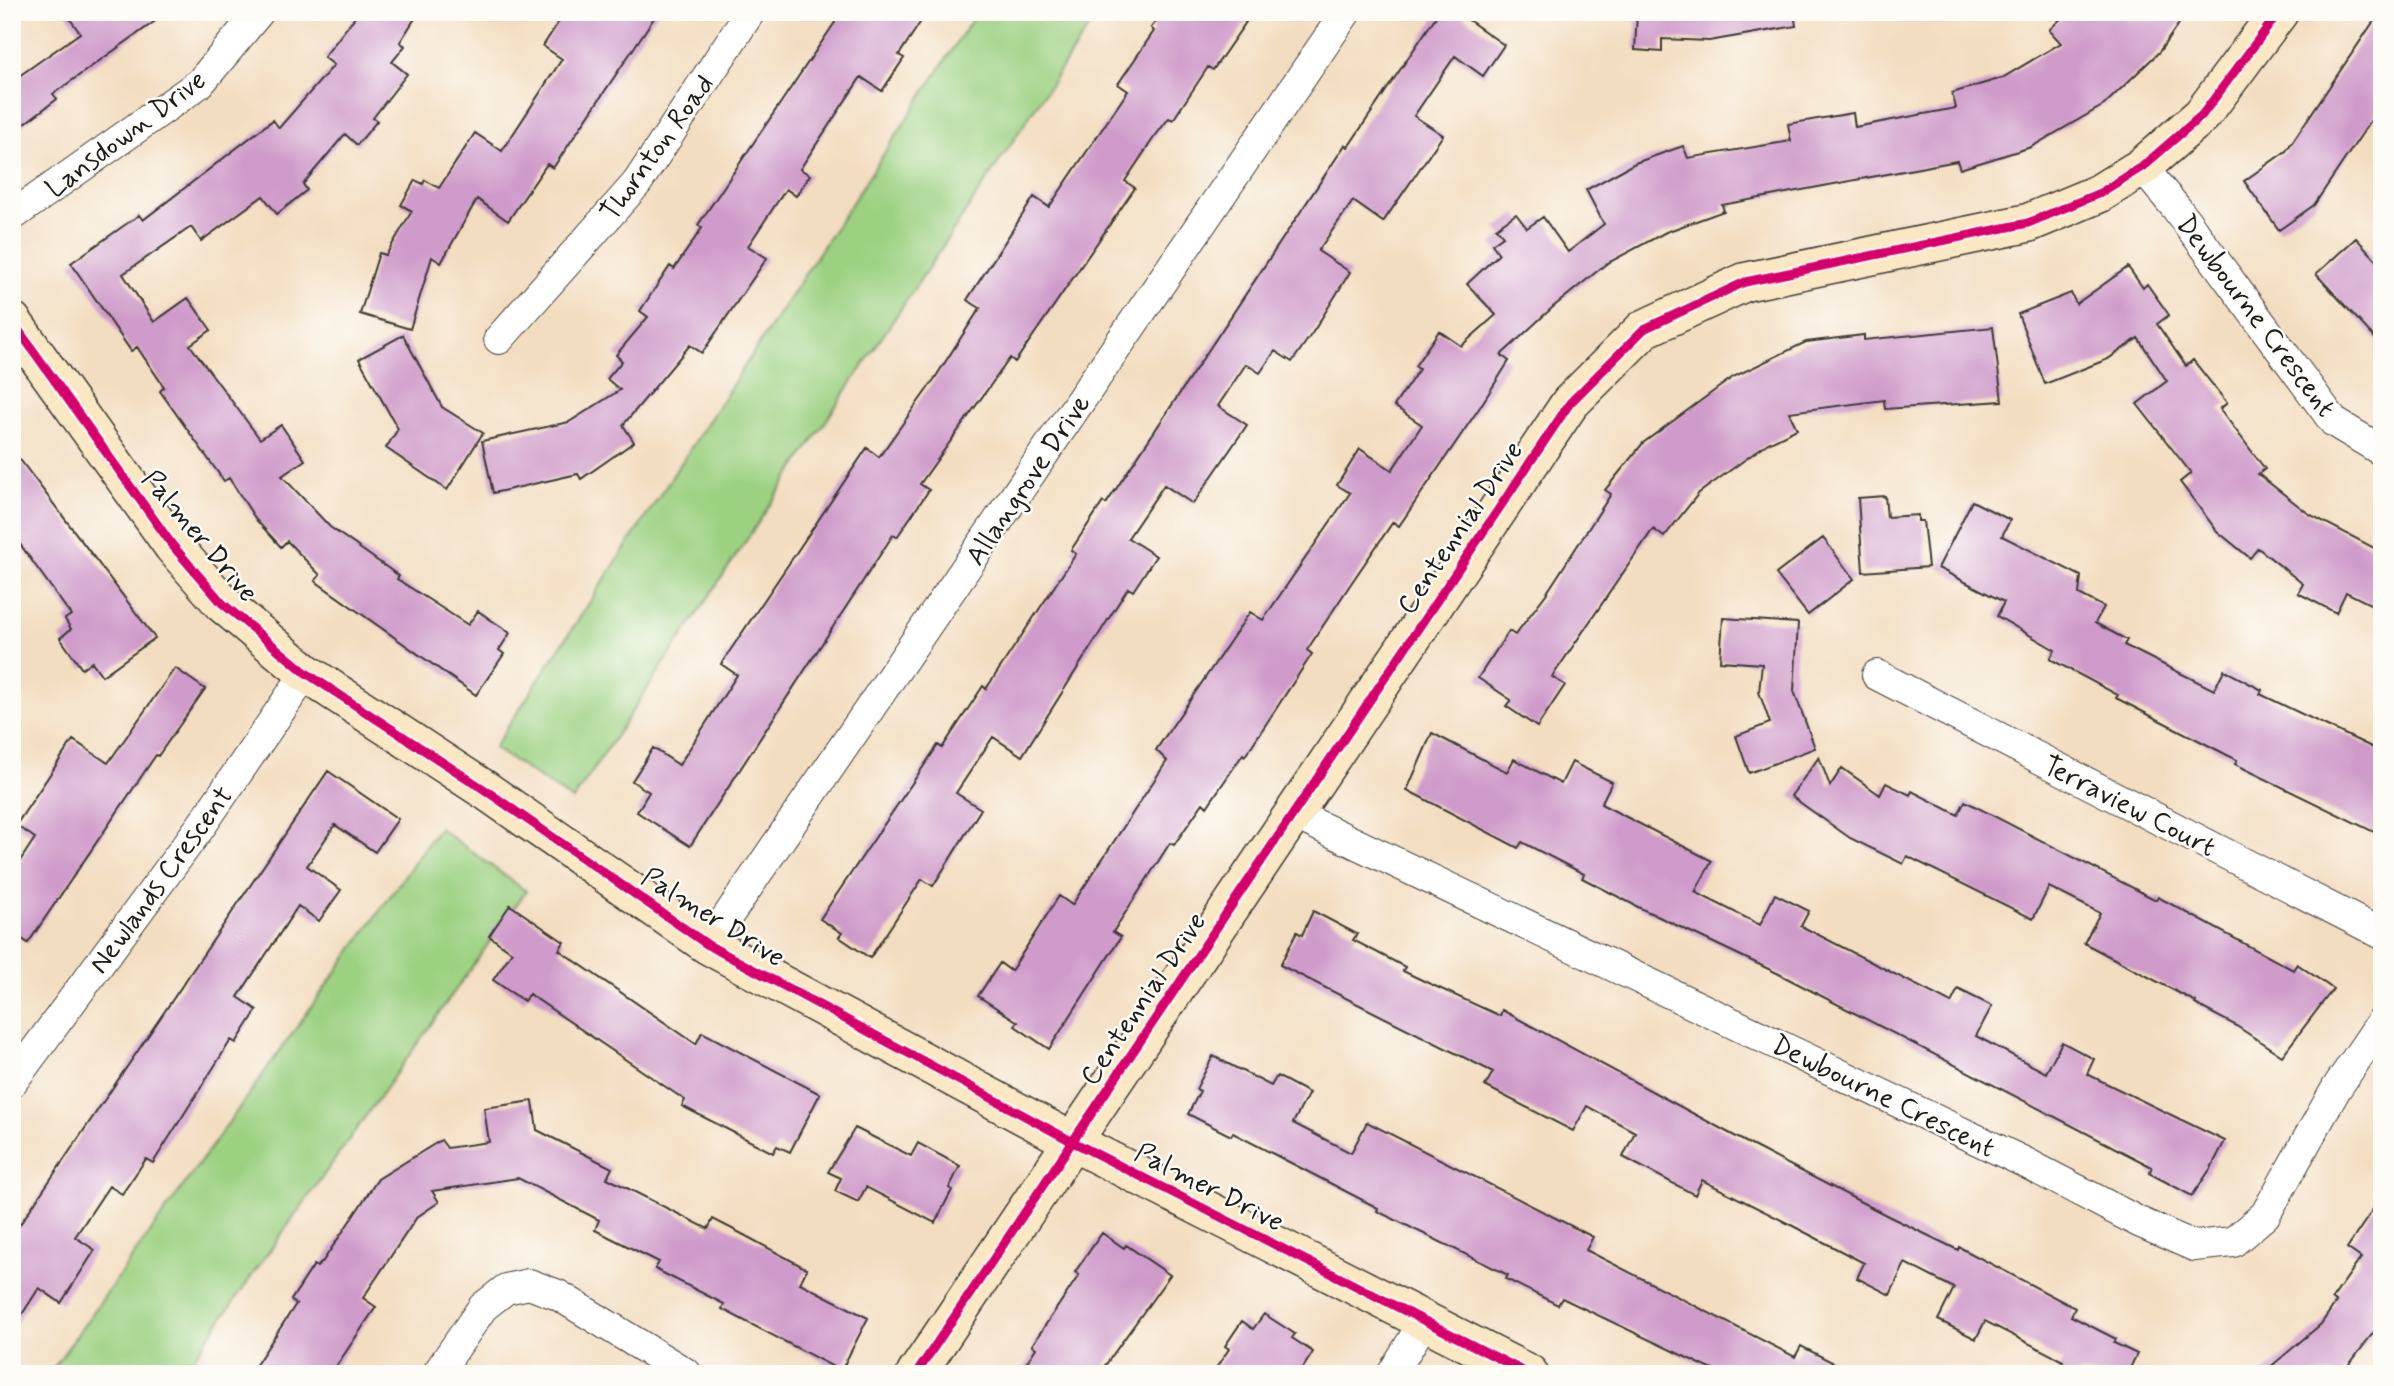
<svg xmlns="http://www.w3.org/2000/svg" width="2394" height="1386" viewBox="0 0 2394 1386" font-family="Mynerve,sans-serif">
	<rect width="100%" height="100%" fill="#fdfcf7"/>
	<filter id="ink" filterUnits="userSpaceOnUse"><feTurbulence type="fractalNoise" baseFrequency=".0143" numOctaves="2"/><feDisplacementMap in="SourceGraphic" scale="14" xChannelSelector="R" yChannelSelector="G"/><feConvolveMatrix kernelMatrix="1 2 1 2 8 2 1 2 1" color-interpolation-filters="sRGB"/></filter>
	<filter id="wash" filterUnits="userSpaceOnUse"><feTurbulence type="fractalNoise" baseFrequency=".00686" numOctaves="4" result="noise"/><feDisplacementMap in="SourceGraphic" scale="28" xChannelSelector="R" yChannelSelector="G"/><feGaussianBlur stdDeviation="1.57" result="paint"/><feColorMatrix in="noise" values="0 0 0 0 0 0 0 0 0 0 0 0 0 0 0 0 0 1.4 0 .05"/><feComposite in="paint" operator="in"/></filter>
	<g filter="url(#wash)">
		<rect width="100%" height="100%" fill="#f3ddc0"/>
		<path fill="#9cd182" stroke="#5c764f" stroke-width="2" d="M977,12h122l-526,788 -79,-52z
			M439,828l87,63 -344,483h-133z"/>
		<g id="blocks">
			<path fill="#cf9bca" d="M65,12h103l-115,82 4,5 -45,34v-52l68,-48z
				M359,12h60l-19,30 5,4 -13,16 15,12 -34,44 4,3 -20,24 -12,-11 -42,50 4,6 -30,24 -14,-18 -62,45 -10,-14 -68,47 31,48 34,-24 23,32 -21,15 70,94 21,-14 24,35 -23,16 48,51 69,49 -2,3 71,46 10,-14 32,22 -11,17 5,4 -28,41 -161,-114 5,-6 -33,-34 -6,6 -24,-26 -28,-43 -5,3 -64,-90 4,-4 -27,-40 -6,4 -60,-88 68,-48 4,5 130,-100 6,8 55,-63 -10,-8z
				M565,12h93l-105,156 -6,-4 -39,57 -31,-22 -36,64 -9,-6 -22,72 -50,-15 19,-61 7,2 26,-44 -11,-6 14,-25 8,4 2,-4 14,8 36,-55 27,18 60,-92 -19,-13z
				M842,12h85l-28,43 5,3 -22,33 -21,-14 -61,92 10,6 -14,21 -10,-7 -38,57 19,12 -65,95 -12,-8 -67,80 11,17 -53,37 -3,-5 -85,19 -11,-52 87,-19 51,-32 -13,-11 15,-18 -6,-6 32,-38 -8,-6 30,-45 4,3 28,-41 -4,-3z
				M1162,12h68l16,10 -33,48 -5,-3 -35,53 -4,-2 -16,21 -28,42 10,7 -120,174 -5,-4 -90,126 9,6 -32,47 -4,-2 -203,311 -53,-34 12,-20 -17,-11 21,-33 26,17 58,-90 -16,-11 146,-216 12,9 54,-76 47,-73 -13,-8 67,-103 15,10 51,-75 28,-41 -10,-7 36,-53 -3,-3z
				M1439,12h18l47,33 -21,31 -28,-20 -41,60 29,19 -60,87 -30,-21 -35,50 32,21 -35,57 -23,33 -17,-11 -15,22 -14,-9 -28,42 29,19 -54,79 -29,-19 -36,53 28,18 -23,35 -5,-3 -106,168 -29,-19 -37,56 25,16 -48,77 -11,-7 -52,79 -31,-21 3,-4 -22,-14 118,-174 4,3 41,-62 3,3 90,-135 -5,-4 32,-48 3,2 239,-359 3,2z
				M1637,12h157l2,14 -87,15 -47,-2v13l-27,-2z
				M2068,12h119l-28,40 -55,53 -73,42 -71,22 -3,-8 -235,44 2,6 -58,21 -60,32 -53,43 -52,48 8,6 -29,46 -81,119 -6,-4 -41,60 -45,68 5,4 -67,102 -2,-2 -36,53 -4,-4 -29,42 -4,-2 -57,89 8,5 -72,112 -34,-23 3,-4 -40,-26 22,-33 11,8 48,-75 13,9 95,-144 -11,-11 94,-138 13,8 87,-127 -13,-8 23,-36 32,21 30,-45 -28,-19 25,-37 -4,-3 24,-35 22,15 35,-31 -29,-31 32,-30 -7,-10 11,-8 -7,-8 20,-14 11,14 16,-11 25,35 36,-28 -18,-34 49,-27 48,-17 5,12 103,-17 -3,-17 65,-11 2,14 101,-19 -4,-15 50,-15 59,-35 -12,-13z
				M2380,12l2,92 -68,101 -35,25 -35,-49 42,-30z
				M2356,238l26,28v80l-66,-72z
				M2128,267l15,21 4,-4 22,31 -12,9 29,42 7,-6 34,43 -7,6 45,60 -7,5 51,40 73,38v58l-36,-18 -10,21 -38,-20 5,-9 -45,-36 -8,10 -33,-27 -37,-49 11,-9 -54,-69 30,-23 -29,-43 -30,21 -63,25 -27,-70 53,-21 5,11z
				M1993,327l9,74 -117,8 -1,-9 -95,12 8,17 -29,14 -69,50 -35,44 -11,-8 -101,148 13,8 -28,42 -31,-21 5,-6 -33,-22 31,-47 6,4 31,-41 65,-100 -6,-4 38,-47 90,-66 73,-35 58,-7v5z
				M403,335l39,72 41,26 -36,57 -61,-42 12,-19 -39,-70z
				M12,449l143,189 -53,38 -10,-14 -10,7 -22,-31 11,-9 -6,-10 6,-4 -59,-82z
				M1885,496l2,21 31,-2v6h5l5,46 -65,5 -5,-74z
				M1972,501l38,19 -8,16 79,40 -2,18 25,13 -9,16 32,17 -3,5 90,45 10,-20 38,20 -2,4 122,58v84l-147,-72 2,-4 -121,-62 2,-3 -68,-36 5,-9 -58,-34 7,-14 -66,-34z
				M1823,538l31,41 -46,36 -32,-41z
				M1723,618l75,5 -4,68 21,57 -66,25 -13,-37 34,-13 -11,-31 3,-28 -42,-3z
				M175,668l30,21 -47,67 -2,-1 -128,188 -16,-11v-59l23,-35 -19,-13 57,-85 35,23z
				M1432,733l75,39 7,-13 47,25 11,-22 40,20 -11,22 111,57 -17,31 65,33 15,-31 34,17 -8,15 150,77 7,-14 34,17 -16,30 70,37 16,-31 32,17 -7,15 138,67 -14,27 -19,28 -43,-23 3,-6 -375,-194 -139,-66 -56,-29 2,-4 -62,-32 -4,6 -111,-58z
				M1819,757l11,29 12,-18 38,27 6,-12 24,12 2,-4 46,24 7,-14 191,99 2,-3 135,73 4,-6 36,25 -51,67 -47,-31 -40,-21 1,-2 -112,-59 16,-30 -51,-26 -16,32 -126,-63 -4,8 -53,-26 -59,-42z
				M328,771l70,48 -23,33 -40,-27 -28,41 34,24 -22,31 -21,-15 -60,91 19,13 -21,33 -5,-3 -78,123 -7,-4 -24,35 -13,-8 -34,51 20,13 -34,53 -22,-15 -27,42v-94z
				M510,905l54,37 -5,8 137,94 6,-12 118,62 -30,58 -13,-6 -4,7 -91,-47 3,-6 -156,-106 -5,7 -31,-21 19,-28 -23,-16z
				M1313,911l44,23 -4,6 52,27 -2,4 23,11 74,34 2,-6 251,136 135,70 70,34 1,-3 116,61 -4,8 45,23 -2,4 23,11 -10,20h-71l7,-13 -78,-40 -9,18 -38,-19 16,-32 -49,-25 -15,32 -33,-17 7,-15 -75,-39 -87,-44 -7,15 -72,-38 12,-25 -48,-26 -14,25 -88,-45 8,-14 -213,-107 17,-33 5,3z
				M1213,1056l58,30 6,-10 32,17 -16,30 58,30 16,-31 226,115 -7,13 209,107 6,-11 54,28h-134l-159,-76 -4,7 -52,-26 2,-4 -131,-64 1,-3 -145,-75 -2,3 -43,-22 12,-23 -4,-2z
				M533,1101l4,29 75,38 -5,10 101,51 5,-10 33,17 61,33 -7,14 68,35 -27,53 -119,-62 2,-5 -69,-35 4,-7 -64,-32 4,-10 -81,-42 -86,13 7,11 -22,15 -54,81 13,9 -45,67h-81l46,-70 -5,-4 23,-35 3,2 6,-6 55,-82 63,-39 6,8 42,-6 -5,-34z
				M855,1128l56,28 7,-13 42,23 -11,22 3,2 -17,33 -69,-36 -8,15 -23,-11 6,-13 -13,-6z
				M2382,1196v125l-40,53h-80l59,-50 15,-22 -4,-3 29,-41 -14,-10z
				M1102,1233l22,15 2,-3 44,30 -71,99h-80l17,-26 -4,-3 47,-70 -4,-3z
				M1264,1314l31,20 -3,4 21,14 -14,22h-87l17,-25 -4,-3 17,-25 11,8z"/>
		</g>
	</g>
	<g filter="url(#ink)">
		<use href="#blocks" fill-opacity="0" stroke="#3c3935" stroke-width="2"/>
		<g fill="none" stroke-linecap="round" stroke-linejoin="round">
			<defs>
				<path id="street" d="M2142,167l35,42 157,213 48,29
					M12,216l188,-133 59,-71
					M499,339l138,-156 113,-171
					M1877,675l505,259
					M1294,814l732,349 113,59 55,24 39,-4 32,-27 71,-126 46,-68
					M708,945l638,-933
					M12,1082l189,-256 105,-153
					M437,1374l46,-67 23,-18 23,-5 29,11 129,79
					M1392,1374l33,-54"/>
				<path id="secondary" d="M12,321l161,225 49,57 84,70 179,117 223,155 365,197 456,232
					M916,1374l654,-971 74,-74 101,-47 283,-59 72,-30 42,-26 60,-52 77,-103"/>
			</defs>
			<use href="#street" stroke="#3c3935" stroke-width="32"/>
			<use href="#secondary" stroke="#3c3935" stroke-width="41"/>
			<use href="#street" stroke="#fff" stroke-width="30"/>
			<use href="#secondary" stroke="#fae7c3" stroke-width="38"/>
			<defs>
				<path id="cycleway" d="M12,321l161,225 49,57 84,70 179,117 223,155 365,197 456,232
					M916,1374l654,-971 74,-74 101,-47 283,-59 72,-30 42,-26 60,-52 77,-103"/>
			</defs>
			<use href="#cycleway" stroke="#fdfcf7" stroke-width="13"/>
			<use href="#cycleway" stroke="#d6006c" stroke-width="9"/>
		</g>
	</g>
	<g text-anchor="middle" stroke-width="5" stroke-linejoin="round" paint-order="stroke">
		<g font-size="28" fill="#1c1c1c" stroke="#fdfcf7">
			<text transform="translate(125 133) rotate(-37)" y="10">Lansdown Drive</text>
			<text transform="translate(656 147) rotate(-54)" y="10">Thornton Road</text>
			<text transform="translate(2257 315) rotate(53)" y="10">Dewbourne Crescent</text>
			<text transform="translate(1027 479) rotate(-56)" y="10">Allangrove Drive</text>
			<text transform="translate(1459 527) rotate(-56)" y="10">Centennial Drive</text>
			<text transform="translate(201 535) rotate(50)" y="10">Palmer Drive</text>
			<text transform="translate(2130 805) rotate(27)" y="10">Terraview Court</text>
			<text transform="translate(160 879) rotate(-54)" y="10">Newlands Crescent</text>
			<text transform="translate(714 916) rotate(32)" y="10">Palmer Drive</text>
			<text transform="translate(1142 998) rotate(-56)" y="10">Centennial Drive</text>
			<text transform="translate(1884 1095) rotate(26)" y="10">Dewbourne Crescent</text>
			<text transform="translate(1210 1186) rotate(27)" y="10">Palmer Drive</text>
		</g>
	</g>
	<rect width="2394" height="1386" fill="none" stroke="#fdfcf7" stroke-width="42"/>
</svg>
